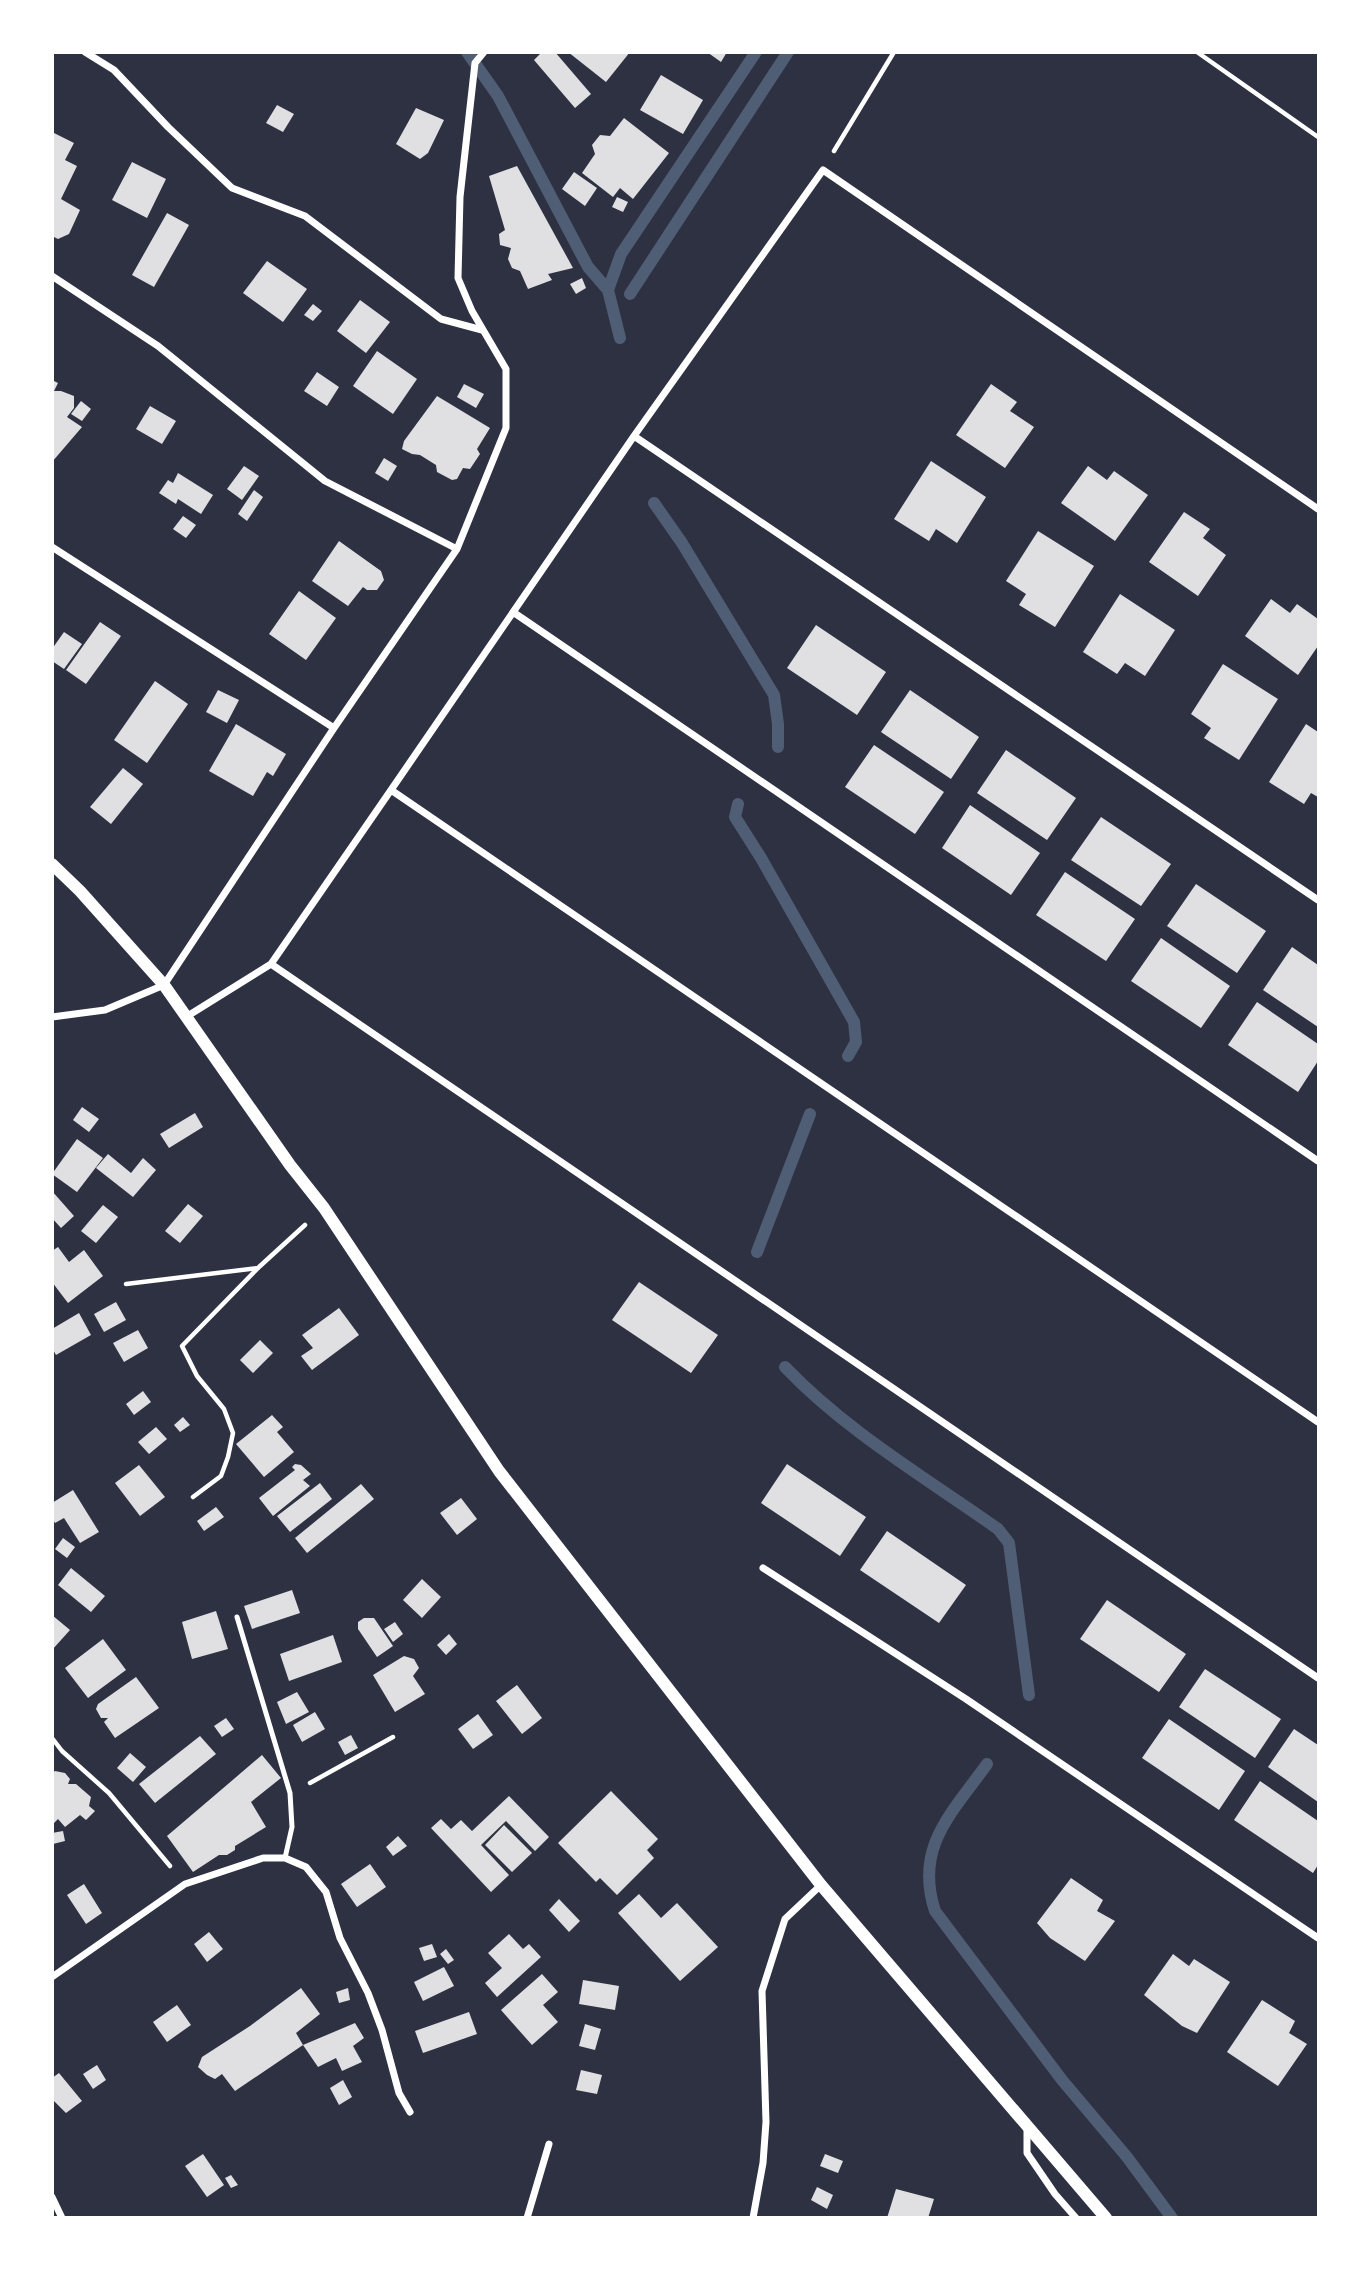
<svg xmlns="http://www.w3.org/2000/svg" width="1371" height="2270" viewBox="0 0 1371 2270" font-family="Roboto,sans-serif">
	<rect width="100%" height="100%" fill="#2d3142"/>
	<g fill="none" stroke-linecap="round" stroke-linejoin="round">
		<path stroke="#4f5d75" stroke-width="12" d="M467,52l31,44 90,171 20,23 12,48
			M608,290l13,-36 135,-202
			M630,294l158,-242
			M654,503l28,40 92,152 4,29v23
			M738,804l-3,13 26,41 93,164 2,20 -8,14
			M757,1252l53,-138
			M785,1367c61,64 141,111 213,162l11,14 20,152
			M987,1764c-35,49 -73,83 -52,147l127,169 65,77 45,61"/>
	</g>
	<path fill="#e0e0e3" d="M542,52h13l36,42 -16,14 -41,-48z
		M568,52h62l-24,30z
		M707,52h20l-6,10z
		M661,75l42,25 -20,34 -43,-24z
		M277,105l17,9 -11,18 -17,-9z
		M416,108l28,12 -16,33 -8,6 -24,-15z
		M624,118l45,35 -36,46 -13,-11 -7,9 -31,-24 13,-19 -3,-9 8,-10 10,1z
		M52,132l22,11 -9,17 12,6 -16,33 19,11 -11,24 -11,5 -6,-3z
		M132,162l34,17 -19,39 -35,-18z
		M517,166l56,102 -25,6 4,6 -24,9 -8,-18 -8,-3 -4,-9 3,-11 -11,-3 -1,-11 6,-4 -16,-54z
		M574,172l23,16 -12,18 -23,-17z
		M617,197l11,5 -5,10 -11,-5z
		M167,213l22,12 -35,62 -22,-12z
		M267,261l40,28 -24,33 -40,-29z
		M582,278l4,10 -10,6 -6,-10z
		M360,300l30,22 -24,31 -29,-22z
		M313,304l9,7 -9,10 -9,-6z
		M377,351l40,28 -24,35 -40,-28z
		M317,372l22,15 -12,19 -23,-15z
		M52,380l6,3 -4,8h7l13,5v12l-7,9 15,10 -30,35z
		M464,384l20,10 -8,14 -19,-11z
		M991,384l26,18 -7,9 24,16 -29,41 -49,-33z
		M437,396l53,32 -13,21 3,5 -10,15 -7,-1 -6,11 -5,1 -15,-8 -1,-7 -16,-10 -8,-1 -10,-5 2,-8z
		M81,401l10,8 -9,12 -11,-7z
		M150,406l26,15 -14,23 -26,-15z
		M384,458l13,8 -9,15 -13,-8z
		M931,461l55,36 -29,46 -21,-14 -7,12 -35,-22z
		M244,466l15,10 -17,24 -15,-11z
		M1088,466l19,14 7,-9 34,24 -33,46 -54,-38z
		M178,473l35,22 -12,19 -23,-15 -2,5 -17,-11 9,-13 5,3z
		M254,490l9,7 -16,24 -9,-7z
		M1184,512l26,17 -7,9 23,17 -28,41 -49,-34z
		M183,516l13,9 -10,13 -13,-9z
		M1038,531l56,35 -39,61 -36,-22 7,-11 -20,-13z
		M339,541l42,30 3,9 -7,10h-10l-4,-3 -15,19 -36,-25z
		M299,591l37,27 -30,42 -37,-26z
		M1120,594l55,36 -30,46 -20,-13 -8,11 -34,-22z
		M1271,599l19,14 7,-9 21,15v27l-20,29 -53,-39z
		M100,622l21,14 -35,48 -20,-14z
		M816,625l70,47 -29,43 -70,-47z
		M64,632l18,12 -18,25 -12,-8v-12z
		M1223,664l55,35 -39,61 -35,-22 7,-10 -20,-14z
		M155,681l33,23 -41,59 -33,-23z
		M218,690l21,10 -12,23 -21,-11z
		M910,690l69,47 -28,42 -70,-47z
		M236,724l50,30 -13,22 -6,-4 -14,24 -44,-25z
		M1306,724l12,8v65l-7,-4 -7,11 -35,-22z
		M874,745l70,47 -29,42 -70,-47z
		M1006,750l70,48 -29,42 -70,-47z
		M123,768l20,16 -32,40 -21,-17z
		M970,805l70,48 -29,42 -69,-47z
		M1101,817l70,47 -30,42 -70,-46z
		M1065,872l70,47 -29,42 -70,-46z
		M1196,884l70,47 -29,42 -70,-47z
		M1161,938l69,48 -29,42 -70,-47z
		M1292,947l26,18v62l-55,-37z
		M1257,1002l61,42v17l-20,31 -70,-47z
		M82,1107l17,12 -10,13 -16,-12z
		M195,1113l8,14 -34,21 -9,-14z
		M77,1139l26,19 -26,34 -25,-18z
		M108,1154l23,19 12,-15 13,12 -23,27 -37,-29z
		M52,1191l22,25 -13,12 -9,-10z
		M188,1204l15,12 -23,27 -15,-12z
		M103,1205l15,12 -22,26 -15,-12z
		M58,1247l11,15 15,-12 19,26 -35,27 -16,-21v-31z
		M639,1282l79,53 -27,38 -79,-53z
		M116,1302l10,18 -22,12 -10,-18z
		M339,1308l20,27 -47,35 -11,-14 12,-8 -11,-13z
		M79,1313l12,22 -35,20 -4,-7v-19z
		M138,1330l10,18 -24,14 -11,-19z
		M260,1340l13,13 -20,20 -13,-13z
		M143,1391l8,11 -17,13 -8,-11z
		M272,1415l11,12 -6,5 17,20 -30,25 -28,-33z
		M183,1417l7,8 -10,7 -6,-7z
		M156,1427l11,12 -18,15 -11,-12z
		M295,1464l6,1 10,9 -8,6 7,6 -37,30 -14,-18 36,-28 -3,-3z
		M787,1464l79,53 -26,39 -79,-53z
		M139,1465l26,32 -25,19 -25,-33z
		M320,1483l12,16 -42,33 -13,-16z
		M361,1484l13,15 -67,54 -12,-15z
		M73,1490l26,42 -19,11 -16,-25 -9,5 -3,-5v-15z
		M461,1498l16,21 -20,16 -17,-22z
		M216,1507l8,10 -20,14 -7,-10z
		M887,1531l79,54 -27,38 -79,-53z
		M63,1538l12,9 -8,11 -12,-9z
		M71,1568l34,28 -14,16 -33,-27z
		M422,1579l19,18 -19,21 -19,-18z
		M292,1590l8,23 -48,16 -8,-23z
		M1107,1600l79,54 -27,38 -79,-53z
		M216,1611l12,38 -36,10 -10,-37z
		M52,1615l18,15 -18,20z
		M364,1618h10l19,28 -16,11 -19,-28v-7z
		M395,1622l8,12 -10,8 -9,-13z
		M449,1634l8,10 -11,11 -9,-10z
		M333,1635l9,27 -53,19 -9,-27z
		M103,1639l23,31 -38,28 -23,-30z
		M404,1656l10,3 5,9 -6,8 12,18 -30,18 -22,-37z
		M1205,1669l76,50 -26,39 -76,-51z
		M136,1677l23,31 -44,30 -11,-16 4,-4h-7l-5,-9 2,-5z
		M517,1685l25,33 -20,16 -26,-33z
		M297,1692l12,20 -23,12 -9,-22z
		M315,1712l10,17 -23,13 -9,-17z
		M478,1714l15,21 -20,14 -15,-20z
		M226,1718l8,11 -12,8 -8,-11z
		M1169,1719l76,52 -26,39 -77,-52z
		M1294,1729l24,16v57l-50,-35z
		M351,1735l7,13 -13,7 -7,-13z
		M200,1736l16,18 -61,49 -16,-19z
		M130,1753l16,14 -13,15 -16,-14z
		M262,1755l19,23 -30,24 15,25 -31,19v4l-8,5h-8l-26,17 -26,-36z
		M55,1771l10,2 5,6 -2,5h8l15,13 -2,9 6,5 -9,9 -6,-5 -15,12 -7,-8 -6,6v-52z
		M1260,1781l58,40v44l-5,8 -79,-53z
		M611,1791l47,48 -11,11 7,8 -37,37 -17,-17 -4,4 -38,-39z
		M509,1796l40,41 -14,14 -29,-30 -25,24 28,30 -18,17 -60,-64 10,-9 10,10 10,-9 11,11z
		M504,1825l28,28 -20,19 -27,-27z
		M63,1831l2,10 -12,3 -1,-11z
		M398,1836l9,10 -14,10 -7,-9z
		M370,1864l16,23 -29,20 -16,-23z
		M1071,1878l32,22 -6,11 18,10 -30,40 -35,-23 -13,-15z
		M84,1884l18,29 -16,11 -19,-29z
		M639,1894l22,24 16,-15 41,44 -38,34 -62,-68z
		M559,1899l21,22 -11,11 -20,-22z
		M209,1932l14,17 -16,13 -13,-18z
		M509,1934l14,15 6,-5 12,13 -44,40 -12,-14 17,-15 -14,-15z
		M432,1944l5,13 -13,4 -5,-13z
		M446,1949l8,11 -6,4 -8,-10z
		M1173,1954l16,12 5,-7 36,23 -33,51 -15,-7 -38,-31z
		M444,1967l10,19 -31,15 -9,-19z
		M542,1974l16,18 -15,13 15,17 -26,23 -31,-35z
		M583,1980l36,6 -4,24 -36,-6z
		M301,1988l19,26 -24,19 7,12 -68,46 -13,-17 -7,5 -8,-4 -9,-8 4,-10 48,-31z
		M348,1988l2,12 -11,3 -3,-11z
		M1262,2000l33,21 -6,12 18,11 -29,42 -51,-34z
		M177,2005l14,20 -24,17 -14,-20z
		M469,2012l8,22 -54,19 -8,-22z
		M355,2023l9,15 -11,8 9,16 -20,9 -6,-13 -18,9 -15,-22z
		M585,2024l16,5 -6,21 -16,-4z
		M97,2065l9,15 -13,9 -10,-15z
		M581,2070l21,5 -5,19 -21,-4z
		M59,2073l23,28 -16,12 -14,-14v-21z
		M343,2080l9,17 -13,8 -9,-17z
		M203,2154l21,31 -17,12 -22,-31z
		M825,2154l18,7 -5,12 -18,-7z
		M231,2175l7,10 -7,3 -6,-10z
		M817,2187l16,8 -6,14 -16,-9z
		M896,2189l38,10 -6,19h-41z"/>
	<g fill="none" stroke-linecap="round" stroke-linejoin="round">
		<path stroke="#fff" stroke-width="4.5" d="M1197,52l121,85
			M834,151l60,-99
			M126,1284l132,-16
			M193,1497l28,-21 7,-19 5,-24 -9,-24 -27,-33 -15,-30 77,-79 46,-42
			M52,1738l10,13 47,42 61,73
			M310,1783l83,-46"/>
		<path stroke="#fff" stroke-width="5" d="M237,1617l53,176 2,34 -7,31"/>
		<path stroke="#fff" stroke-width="7" d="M85,52l29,18 54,57 64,61 73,28 136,103 41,11
			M52,276l106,70 167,135 132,68
			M634,436l189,-266 495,339
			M52,547l282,181
			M513,612l805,549
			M391,790l-120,174 1047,714
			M1318,900l-684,-464 -243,354 927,632
			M52,1017l53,-7 59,-25 170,-257 123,-179 49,-121v-59l-34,-58 -14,-33 2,-81 15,-134 9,-11
			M186,1017l85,-53
			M763,1568l203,131 352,239
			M52,1977l133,-93 78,-26h22l21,9 20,25 14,46 28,55 14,37 17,63 11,19
			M1027,2128v25l28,41 21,24
			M52,2197l10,21
			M527,2218l22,-74
			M753,2218l10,-55 3,-41 -4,-131 23,-72 36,-34"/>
		<path stroke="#fff" stroke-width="12" d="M52,864l28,27 84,94 126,180 34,43 175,263 322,414 285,333"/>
	</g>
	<rect width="1371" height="2270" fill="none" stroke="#ffffff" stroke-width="108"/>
</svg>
